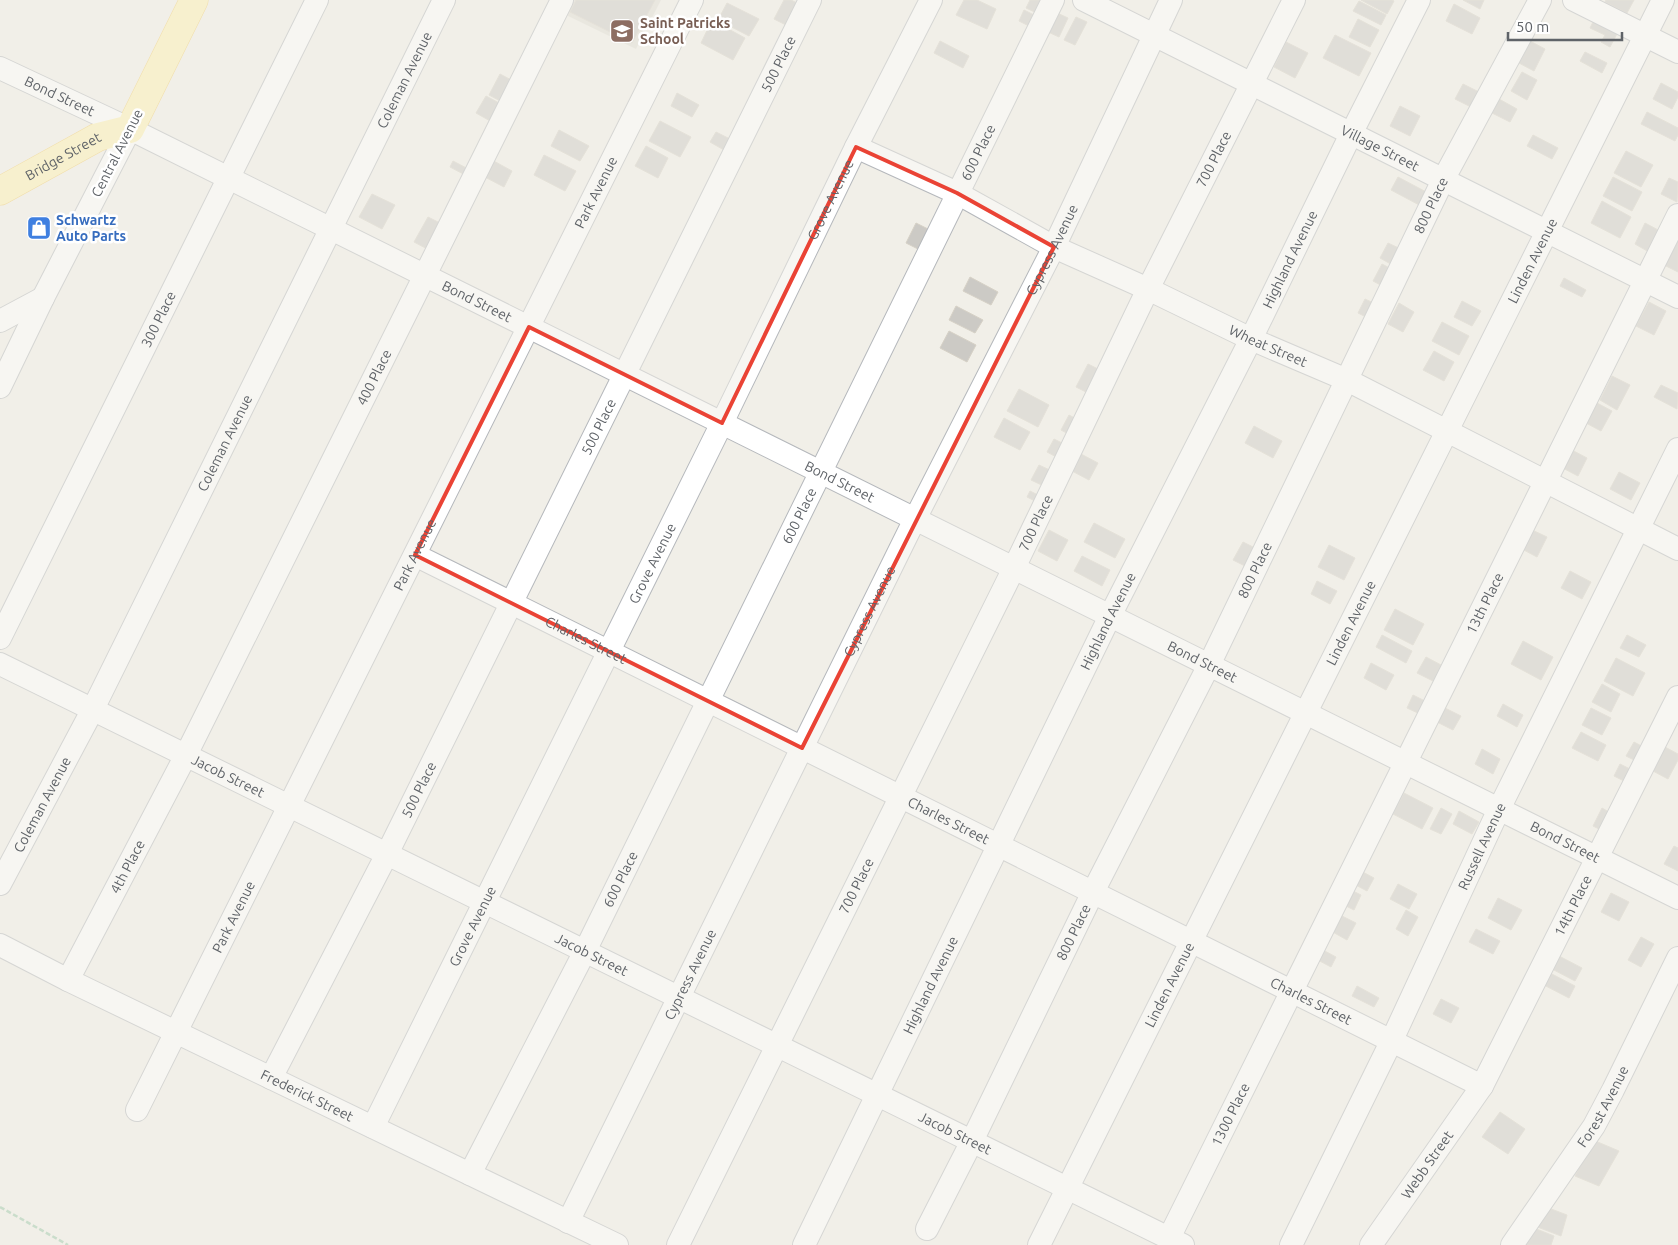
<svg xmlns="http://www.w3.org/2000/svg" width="1678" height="1245" viewBox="0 0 1678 1245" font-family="Ubuntu,sans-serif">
	<rect width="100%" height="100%" fill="#f1efe8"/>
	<path fill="#e1ded6" d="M571,0h90l-25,49 -72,-35z"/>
	<path fill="#cccac5" stroke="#d6d1c6" d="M576,0h79l-23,43 -62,-31z
		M784,0h7l8,4 -11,22 -14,-7z
		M964,0h13l19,9 -9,20 -31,-14z
		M1030,0h11l-2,14 -13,-6z
		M1361,0h31l2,1 -7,13z
		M1463,0h21l-4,9z
		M1606,0h28l-7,13 -22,-11z
		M1359,1l27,14 -5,10 -28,-14z
		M727,3l32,16 -10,17 -31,-16z
		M1454,4l26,14 -8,16 -26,-13z
		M1024,10l14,7 -5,11 -14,-7z
		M1055,12l13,6 -9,19 -13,-6z
		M1076,17l11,5 -12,23 -11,-5z
		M1358,19l21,11 -9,17 -21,-10z
		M712,20l33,18 -12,22 -32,-17z
		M1594,20l24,12 -8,15 -9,-5 4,-7 -15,-7z
		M1335,35l36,18 -12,23 -36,-18z
		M940,41l29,15 -6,12 -29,-15z
		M1530,41l15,8 -11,22 -15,-8z
		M1286,42l22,11 -13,25 -21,-11z
		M1585,52l22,11 -5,10 -22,-12z
		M1522,72l15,8 -10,20 -16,-9z
		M500,74l15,8 -11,21 -15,-8z
		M1661,83l17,9v5l-6,12 -19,-10z
		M1463,84l20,10 -8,15 -20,-10z
		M677,93l22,12 -7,12 -21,-11z
		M486,96l15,8 -9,18 -16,-9z
		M1499,99l18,10 -7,13 -18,-9z
		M1400,106l20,10 -10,20 -20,-10z
		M1647,112l31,16v7l-3,6 -34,-17z
		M660,121l31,16 -11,20 -31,-16z
		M559,130l30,16 -9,15 -29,-15z
		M716,132l14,7 -6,11 -14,-8z
		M1533,135l25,13 -6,11 -25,-13z
		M646,146l22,12 -10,20 -23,-12z
		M1626,151l27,14 -12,22 -27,-14z
		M544,155l32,16 -11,20 -31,-16z
		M492,160l20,11 -8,16 -21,-11z
		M453,161l19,10 -3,6 -19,-10z
		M1398,177l32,17 -7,13 -32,-17z
		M1613,177l29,15 -10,19 -29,-15z
		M1669,178l9,4 -1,20 -16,-8z
		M372,194l23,11 -13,24 -23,-12z
		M1602,201l29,16 -11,21 -29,-15z
		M428,217l18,9 -13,26 -19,-10z
		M916,223l14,7 -10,20 -14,-7z
		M1645,223l15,8 -11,21 -14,-8z
		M1675,239l3,2v31l-16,-8z
		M1388,243l17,8 -9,16 -16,-9z
		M1382,264l15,8 -9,17 -15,-8z
		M970,277l28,15 -7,13 -28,-14z
		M1564,278l22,12 -4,7 -22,-11z
		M1365,299l15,7 -8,14 -14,-7z
		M1462,301l19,10 -9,15 -18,-9z
		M1649,302l17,9 -12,24 -18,-9z
		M1399,303l15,9 -11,20 -15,-8z
		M956,306l27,14 -8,13 -26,-13z
		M1442,322l27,14 -10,19 -27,-14z
		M949,331l27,14 -9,17 -27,-14z
		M1434,351l20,11 -10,19 -21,-11z
		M1088,364l16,8 -12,23 -16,-8z
		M1612,376l18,9 -13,25 -17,-10z
		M1661,385l17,8 -1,16 -23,-12z
		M1019,389l30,16 -11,22 -31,-16z
		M1597,403l15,8 -11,20 -15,-8z
		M1069,415l13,7 -8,15 -13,-7z
		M1004,418l26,14 -10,18 -26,-13z
		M1254,426l28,15 -9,17 -28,-15z
		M1054,439l14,7 -6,14 -15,-8z
		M1568,448l19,10 -9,18 -19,-10z
		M1081,454l17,9 -9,17 -17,-9z
		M1039,465l17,8 -8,15 -17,-8z
		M1619,472l21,11 -9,17 -21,-11z
		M1030,491l14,7 -3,6 -14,-7z
		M1094,523l31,16 -10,19 -31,-16z
		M1530,529l17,8 -10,20 -17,-9z
		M1049,530l19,10 -11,21 -19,-10z
		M1243,542l14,7 -10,18 -14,-7z
		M1329,545l26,13 -11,22 -26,-13z
		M1082,556l28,14 -8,16 -28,-15z
		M1570,571l21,11 -9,17 -21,-11z
		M1317,581l20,10 -7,13 -19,-10z
		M1395,609l29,15 -11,21 -29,-15z
		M1382,635l30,16 -6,12 -30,-16z
		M1627,635l19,10 -7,12 -19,-9z
		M1523,641l30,16 -12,23 -30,-16z
		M1426,657l17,9 -8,16 -18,-9z
		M1616,658l29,15 -12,23 -29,-15z
		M1371,663l23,12 -8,15 -22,-12z
		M1602,684l18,10 -9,18 -19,-10z
		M1413,695l14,7 -7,12 -13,-6z
		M1503,704l20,11 -6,12 -20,-11z
		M1445,708l16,8 -8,14 -16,-8z
		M1591,708l20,10 -9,17 -20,-10z
		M1581,732l25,13 -8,16 -26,-13z
		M1634,742l13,7 -7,14 -14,-7z
		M1665,747l13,7v6l-10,19 -15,-8z
		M1482,749l18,10 -7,15 -18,-10z
		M1620,764l16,8 -6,12 -16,-8z
		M1404,793l29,15 -11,21 -29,-15z
		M1441,808l11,6 -11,20 -11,-5z
		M1602,808l12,7 -9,17 -12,-6z
		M1459,811l20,11 -7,12 -19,-10z
		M1674,846l4,2v23l-14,-7z
		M1359,870l15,8 -7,13 -15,-8z
		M1398,884l19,10 -8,15 -19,-10z
		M1349,889l12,6 -7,15 -12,-6z
		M1611,893l18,9 -10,19 -18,-9z
		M1498,898l24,12 -11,20 -23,-12z
		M1406,910l12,7 -10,19 -12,-7z
		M1340,915l16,8 -9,17 -16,-9z
		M1476,929l24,12 -7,13 -24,-12z
		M1641,937l13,7 -13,23 -13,-7z
		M1321,949l15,8 -5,10 -15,-8z
		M1559,956l23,12 -7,13 -23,-12z
		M1548,972l27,14 -6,12 -27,-14z
		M1357,986l22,12 -5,9 -22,-11z
		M1441,999l18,9 -8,15 -18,-9z
		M1500,1112l25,17 -17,25 -26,-17z
		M1593,1140l26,11 -20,35 -24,-10z
		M1546,1207l21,8 -6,21 -26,-10z
		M1534,1228l20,8 -3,9h-27z"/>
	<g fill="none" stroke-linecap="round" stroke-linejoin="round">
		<defs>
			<g id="minor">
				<path id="s1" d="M1084,0l594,297"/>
				<path d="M1574,0l104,52"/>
				<path id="s2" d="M0,68l130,61 1548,769"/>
				<path id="s3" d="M856,147l101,46 97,54 94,42 103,50 96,41 331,169"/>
				<path d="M0,321l43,-23"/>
				<path d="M0,387l43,-89 87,-169"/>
				<path id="s4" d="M415,555l1067,531"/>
				<path id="s5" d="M0,638l317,-638"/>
				<path id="s6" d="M0,664l1183,581"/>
				<path id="s7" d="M0,884l93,-175 351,-709"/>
				<path id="s8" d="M0,945l68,35 549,265"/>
				<path id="s9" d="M68,980l118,-225 376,-755"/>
				<path id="s10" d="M271,1078l116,-224 423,-854"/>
				<path id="s11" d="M137,1110l555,-1110"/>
				<path id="s12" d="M373,1127l349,-704 134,-276 75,-147"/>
				<path id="s13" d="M470,1174l115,-223 468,-951"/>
				<path id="s14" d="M568,1222l347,-703 139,-272 117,-247"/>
				<path id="s15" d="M927,1229l45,-88 121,-249 116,-227 234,-485 97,-180"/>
				<path id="s16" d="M1169,1238l509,-1023"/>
				<path id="s17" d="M678,1245l336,-677 134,-279 146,-289"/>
				<path id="s18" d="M804,1245l306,-629 141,-277 100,-205 68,-134"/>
				<path id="s19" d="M1039,1245l624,-1245"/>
				<path id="s20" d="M1291,1245l100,-203 108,-233 179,-360"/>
				<path id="s21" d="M1371,1245l111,-159 196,-389"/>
				<path id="s22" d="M1512,1245l82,-119 19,-36 65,-132"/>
			</g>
			<g id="major">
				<path id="s23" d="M0,191l98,-54 32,-8 64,-129"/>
			</g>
		</defs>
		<use href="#minor" stroke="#b5b8bc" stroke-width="24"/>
		<use href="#major" stroke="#f2c960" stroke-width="29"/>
		<path stroke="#9cc7a9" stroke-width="2.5" stroke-dasharray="5 2.5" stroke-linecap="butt" d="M0,1207l68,38"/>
		<use href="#minor" stroke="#fff" stroke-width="22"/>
		<use href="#major" stroke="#fff2af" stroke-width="28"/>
	</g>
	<path d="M0 0H1678V1245H0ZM856,147l101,46 97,54 -252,501 -387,-193 114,-228 193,96z" fill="#f1efe8" fill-opacity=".55" fill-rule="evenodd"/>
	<path fill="none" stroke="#ea4335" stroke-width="4" stroke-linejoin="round" d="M856,147l101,46 97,54 -252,501 -387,-193 114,-228 193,96z"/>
	<defs>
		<symbol id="school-square" viewBox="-11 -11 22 22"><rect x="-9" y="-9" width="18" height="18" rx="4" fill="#8d6e63" stroke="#fff"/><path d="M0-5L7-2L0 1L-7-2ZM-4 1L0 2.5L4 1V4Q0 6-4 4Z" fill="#fff"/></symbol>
		<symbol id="shop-square" viewBox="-11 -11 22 22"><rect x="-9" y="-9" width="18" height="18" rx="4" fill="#3f7fe0" stroke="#fff"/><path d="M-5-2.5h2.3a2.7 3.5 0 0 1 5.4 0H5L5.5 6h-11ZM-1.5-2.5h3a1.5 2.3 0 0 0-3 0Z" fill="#fff"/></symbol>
	</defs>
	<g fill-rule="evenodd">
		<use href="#school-square" x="608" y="17" width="28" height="28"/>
		<use href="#shop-square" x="25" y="214" width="28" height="28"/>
	</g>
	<g text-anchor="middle" stroke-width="5" stroke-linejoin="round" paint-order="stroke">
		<g font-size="14" font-weight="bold" fill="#785e54" stroke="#fff" text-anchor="start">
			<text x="640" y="28">Saint Patricks<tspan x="640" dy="16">School</tspan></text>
		</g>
		<g font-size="14" fill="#5f6368" stroke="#fff">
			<text dy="5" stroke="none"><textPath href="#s10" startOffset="1134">500 Place</textPath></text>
			<text dy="5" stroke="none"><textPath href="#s7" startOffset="900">Coleman Avenue</textPath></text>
			<text dy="5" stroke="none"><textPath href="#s2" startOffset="66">Bond Street</textPath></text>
			<text dy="5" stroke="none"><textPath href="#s1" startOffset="331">Village Street</textPath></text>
			<text dy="5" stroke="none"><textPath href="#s13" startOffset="1141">600 Place</textPath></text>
			<text transform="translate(117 153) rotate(-63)" y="5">Central Avenue</text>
			<text dy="5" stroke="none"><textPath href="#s23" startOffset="72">Bridge Street</textPath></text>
			<text dy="5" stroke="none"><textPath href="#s17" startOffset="1211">700 Place</textPath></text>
			<text dy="5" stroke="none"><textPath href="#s11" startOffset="1026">Park Avenue</textPath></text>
			<text dy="5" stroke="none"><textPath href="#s12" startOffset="1034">Grove Avenue</textPath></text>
			<text dy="5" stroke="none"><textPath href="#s15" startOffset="1141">800 Place</textPath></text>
			<text dy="5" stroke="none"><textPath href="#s14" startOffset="1086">Cypress Avenue</textPath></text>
			<text dy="5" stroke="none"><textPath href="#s18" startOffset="1099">Highland Avenue</textPath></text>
			<text dy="5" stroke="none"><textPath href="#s19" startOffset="1101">Linden Avenue</textPath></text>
			<text dy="5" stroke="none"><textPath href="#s2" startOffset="531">Bond Street</textPath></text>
			<text dy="5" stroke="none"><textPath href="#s5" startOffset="356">300 Place</textPath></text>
			<text dy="5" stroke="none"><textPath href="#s3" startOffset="458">Wheat Street</textPath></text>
			<text dy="5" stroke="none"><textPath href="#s9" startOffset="676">400 Place</textPath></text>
			<text dy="5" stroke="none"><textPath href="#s10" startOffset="729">500 Place</textPath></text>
			<text dy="5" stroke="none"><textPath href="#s7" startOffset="495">Coleman Avenue</textPath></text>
			<text dy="5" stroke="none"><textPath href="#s2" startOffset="936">Bond Street</textPath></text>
			<text dy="5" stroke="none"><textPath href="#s13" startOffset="736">600 Place</textPath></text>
			<text dy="5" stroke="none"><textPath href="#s17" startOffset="806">700 Place</textPath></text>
			<text dy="5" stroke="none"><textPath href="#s11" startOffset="621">Park Avenue</textPath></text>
			<text dy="5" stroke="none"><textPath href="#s12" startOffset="629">Grove Avenue</textPath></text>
			<text dy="5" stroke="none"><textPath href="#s15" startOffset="736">800 Place</textPath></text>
			<text dy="5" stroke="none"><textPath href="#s16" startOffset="709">13th Place</textPath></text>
			<text dy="5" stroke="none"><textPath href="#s14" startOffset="681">Cypress Avenue</textPath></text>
			<text dy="5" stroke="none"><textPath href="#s18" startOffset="694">Highland Avenue</textPath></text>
			<text dy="5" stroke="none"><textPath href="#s19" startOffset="696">Linden Avenue</textPath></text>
			<text dy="5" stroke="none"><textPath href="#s4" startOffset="191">Charles Street</textPath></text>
			<text dy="5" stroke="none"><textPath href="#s2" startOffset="1341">Bond Street</textPath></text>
			<text dy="5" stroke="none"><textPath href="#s6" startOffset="254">Jacob Street</textPath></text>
			<text dy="5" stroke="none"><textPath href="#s10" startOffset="324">500 Place</textPath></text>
			<text dy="5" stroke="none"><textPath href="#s7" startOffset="90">Coleman Avenue</textPath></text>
			<text dy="5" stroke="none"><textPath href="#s4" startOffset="596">Charles Street</textPath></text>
			<text dy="5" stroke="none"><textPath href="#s2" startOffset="1746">Bond Street</textPath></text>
			<text dy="5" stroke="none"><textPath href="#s20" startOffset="442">Russell Avenue</textPath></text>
			<text dy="5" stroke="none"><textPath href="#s9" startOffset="128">4th Place</textPath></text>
			<text dy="5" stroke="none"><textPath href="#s13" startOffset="331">600 Place</textPath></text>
			<text dy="5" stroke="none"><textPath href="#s17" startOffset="401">700 Place</textPath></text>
			<text dy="5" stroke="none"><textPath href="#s21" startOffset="396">14th Place</textPath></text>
			<text dy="5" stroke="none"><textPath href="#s11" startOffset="216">Park Avenue</textPath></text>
			<text dy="5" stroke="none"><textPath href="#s12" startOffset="224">Grove Avenue</textPath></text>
			<text dy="5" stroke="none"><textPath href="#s15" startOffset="331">800 Place</textPath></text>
			<text dy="5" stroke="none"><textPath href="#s6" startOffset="659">Jacob Street</textPath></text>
			<text dy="5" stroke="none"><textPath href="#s14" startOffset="276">Cypress Avenue</textPath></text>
			<text dy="5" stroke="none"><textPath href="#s19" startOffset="291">Linden Avenue</textPath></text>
			<text dy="5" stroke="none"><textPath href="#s18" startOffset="289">Highland Avenue</textPath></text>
			<text dy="5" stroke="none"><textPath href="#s4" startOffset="1001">Charles Street</textPath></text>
			<text dy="5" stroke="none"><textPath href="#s8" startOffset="342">Frederick Street</textPath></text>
			<text dy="5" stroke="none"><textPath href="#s22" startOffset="166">Forest Avenue</textPath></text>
			<text dy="5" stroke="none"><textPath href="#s16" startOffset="138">1300 Place</textPath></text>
			<text dy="5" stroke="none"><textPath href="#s6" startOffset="1064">Jacob Street</textPath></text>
			<text dy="5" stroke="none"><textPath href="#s21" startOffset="98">Webb Street</textPath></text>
		</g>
		<g font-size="14" font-weight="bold" fill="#366cbe" stroke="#fff" text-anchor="start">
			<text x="56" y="225">Schwartz<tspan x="56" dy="16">Auto Parts</tspan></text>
		</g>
	</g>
	<path d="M1508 32v8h114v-8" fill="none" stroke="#5f6368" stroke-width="2.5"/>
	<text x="1516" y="32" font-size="15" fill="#5f6368" stroke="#ffffff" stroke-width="4" paint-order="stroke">50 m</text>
</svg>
